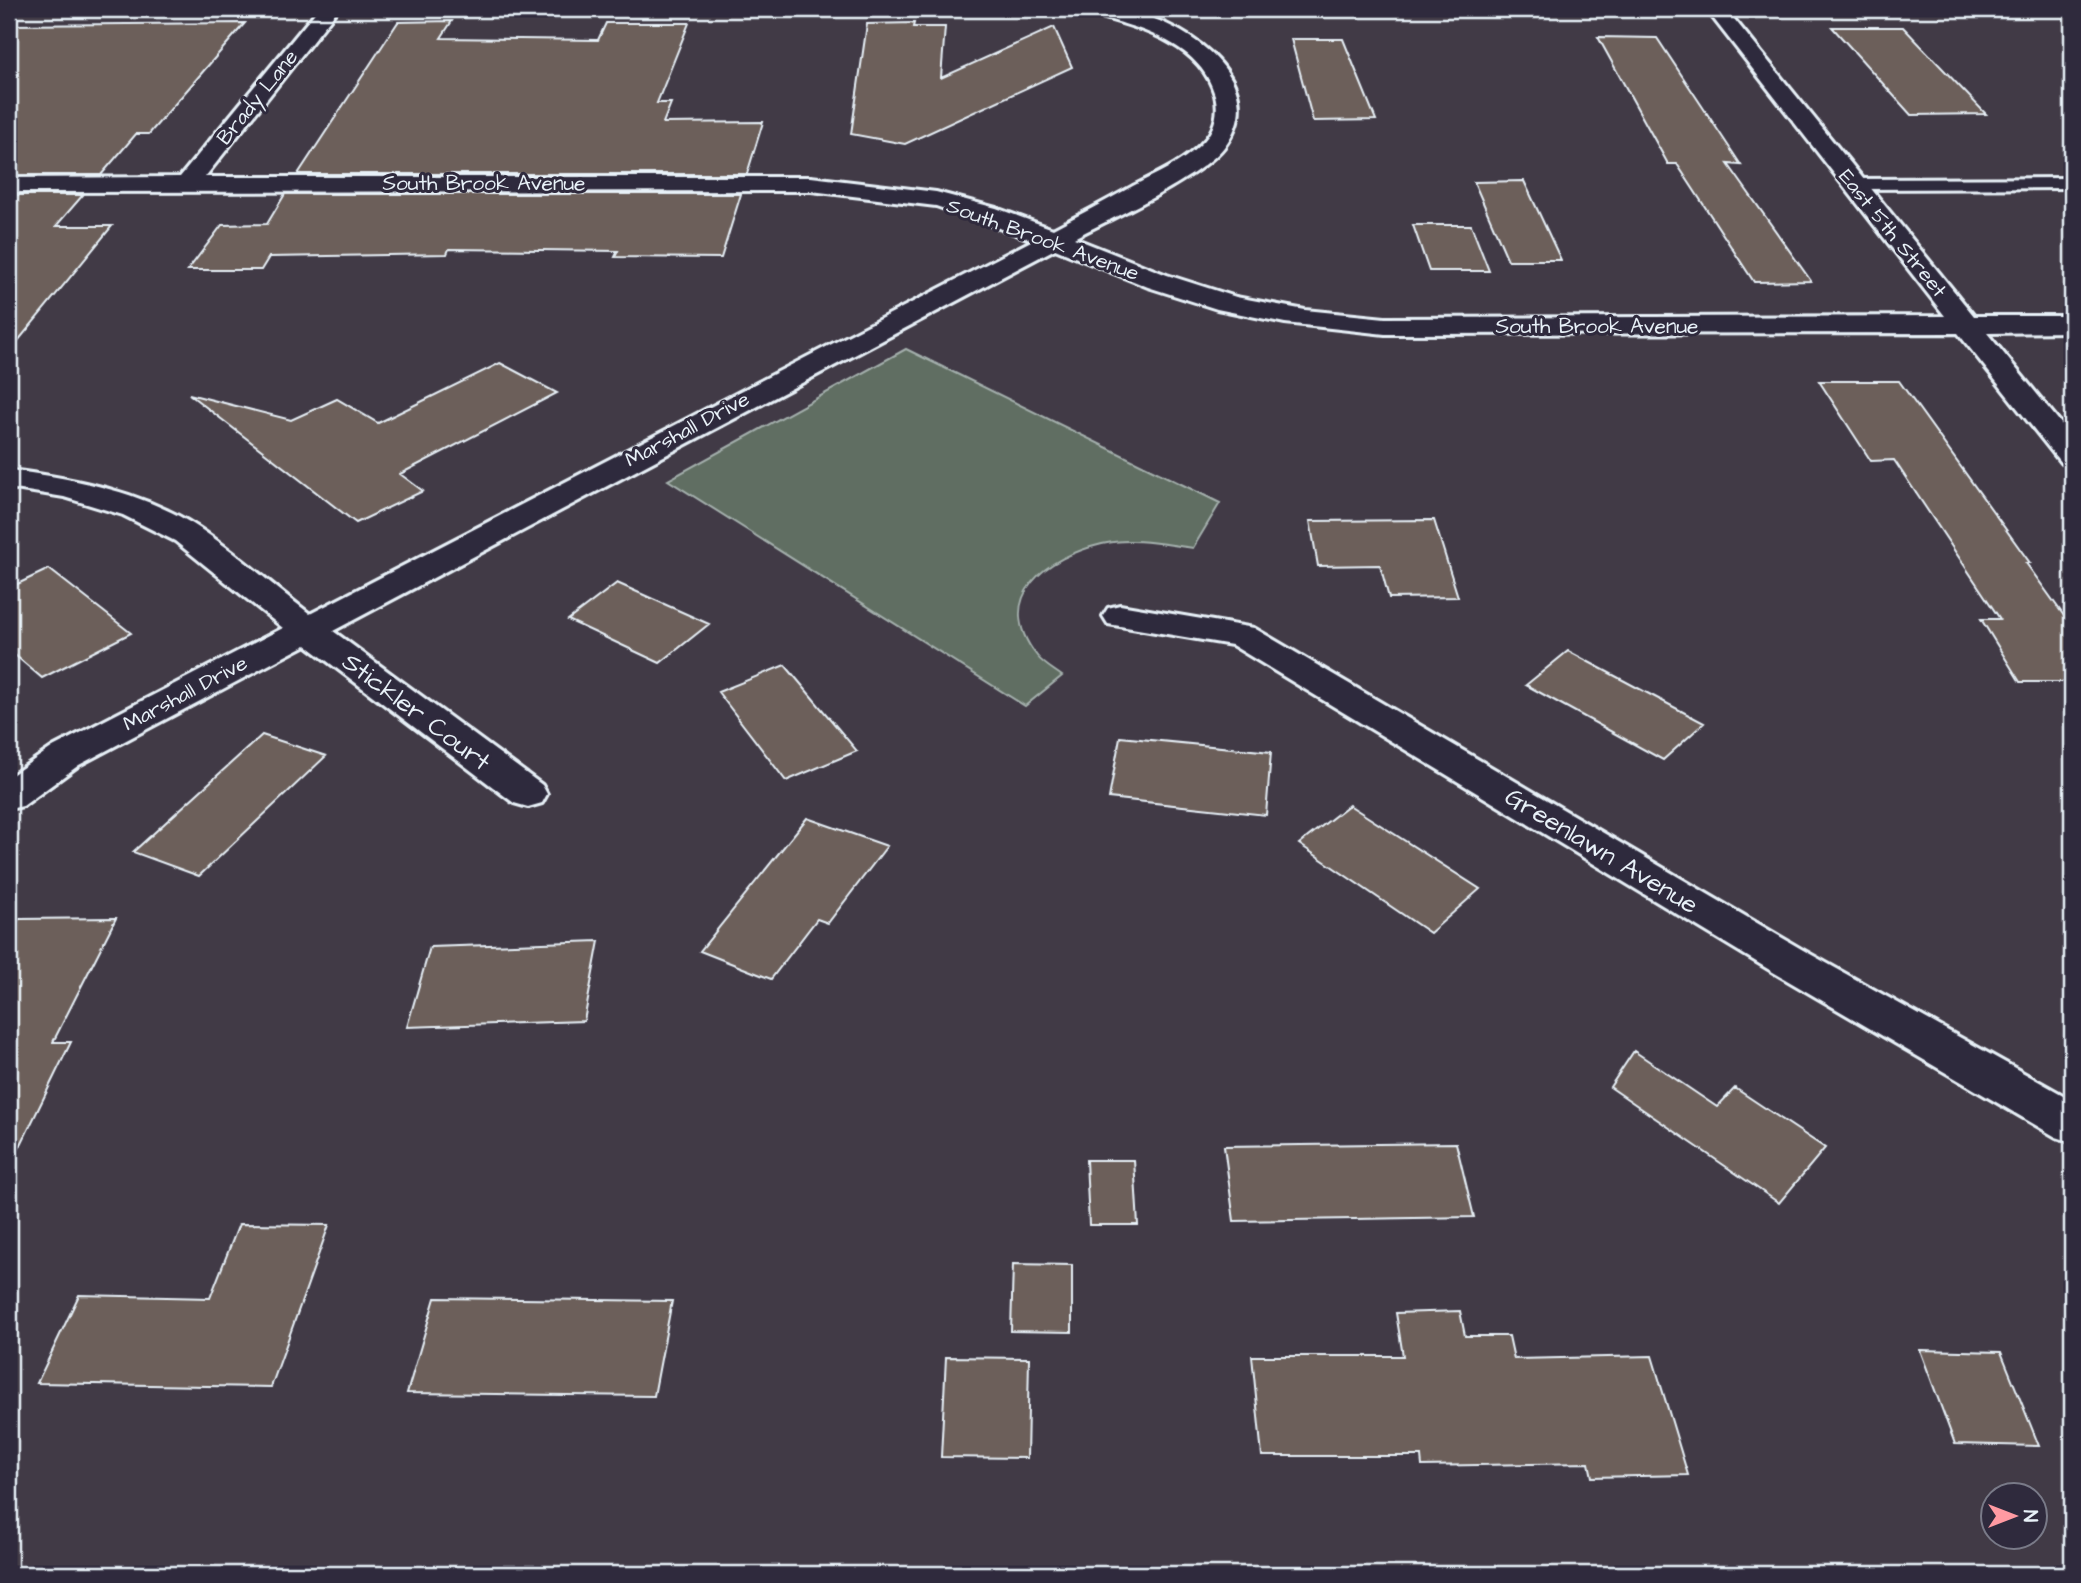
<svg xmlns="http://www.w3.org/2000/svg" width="2081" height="1583" viewBox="0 0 2081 1583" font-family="'Architects Daughter',sans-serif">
	<rect width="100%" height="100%" fill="#413a46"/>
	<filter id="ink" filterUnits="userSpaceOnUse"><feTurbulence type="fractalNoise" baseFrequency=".0143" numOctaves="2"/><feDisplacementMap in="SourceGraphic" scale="14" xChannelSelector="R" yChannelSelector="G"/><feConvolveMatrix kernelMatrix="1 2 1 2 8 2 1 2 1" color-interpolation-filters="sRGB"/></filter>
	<g filter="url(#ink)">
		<path fill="#616e62" stroke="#a4b0ad" stroke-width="2" d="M906,349l314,154 -27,45c-30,-4 -61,-11 -91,-4 -55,13 -111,53 -65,112 6,8 17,14 25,20l-37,30 -357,-226z"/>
		<path fill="#6c5f5a" stroke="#e8f1f8" stroke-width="2" d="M452,21l-11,17 157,2 8,-17h83l-32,80h14l-8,20 100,-1 -16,52h-449l100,-152z
			M245,23l-96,111h-13l-35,41h-92v-150z
			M914,23l-1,4h32l-4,51 113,-51 18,40 -167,77 -54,-10 16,-110z
			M1832,27h71l83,87 -75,1z
			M1598,37l59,1 84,127 -13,-1 83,117 -57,1 -77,-118h-9z
			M1291,39h52l33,81 -63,1z
			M1524,181l37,79h-53l-34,-78z
			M285,194h456l-20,64 -106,-1 3,-6 -169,-2 -2,5 -178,3 -8,13h-73l34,-45 45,-1z
			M9,195h74l-27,31h56l-103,126z
			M1413,225h58l18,46h-60z
			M500,363l57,30 -157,81 23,17 -67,32 -167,-129 102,26 46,-21 41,24z
			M1819,381h80l131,182h-4l46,64v55h-52l-39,-63h19l-106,-159 -23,1z
			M1434,520l24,77 -69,1 -9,-33 -62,1 -8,-45z
			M49,569l82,64 -89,45 -33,-28v-62z
			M617,583l92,41 -49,39 -92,-43z
			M1568,651l136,72 -41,37 -137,-75z
			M785,665l72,86 -71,30 -68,-89z
			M262,735l64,21 -127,120 -66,-24z
			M1120,737l151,15 -5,63 -157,-17z
			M1349,805l131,84 -50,44 -131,-89z
			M807,818l80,28 -59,77 -11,-4 -46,60 -71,-28z
			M116,918l-63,124h18l-62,127v-232l10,-18z
			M599,941l-15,80 -177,6 23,-80z
			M1634,1051l83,56 18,-19 90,60 -46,55 -169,-116z
			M1456,1143l18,74 -240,4 -10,-75z
			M1086,1160h48l4,65h-49z
			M239,1224l90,1 -58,162 -234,-4 42,-88 131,3z
			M1013,1264l59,1v67l-61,-1z
			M435,1298l237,3 -18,95 -247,-3z
			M1460,1311l5,25h44l5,23 138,-3 36,119 -96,2 -3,-14 -167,3 -1,-10h-159l-10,-100h151l-7,-43z
			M1920,1350l81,2 38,94 -84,-2z
			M946,1357l83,1 -2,100 -86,-1z"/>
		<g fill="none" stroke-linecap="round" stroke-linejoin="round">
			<defs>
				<path id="lane" d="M2072,178v10l-219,1 -8,-5 8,-5z"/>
				<path id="street" d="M318,9h20l-133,168h606l125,15 60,16 57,21c26,-14 53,-28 80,-43 23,-12 49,-23 68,-42 13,-12 19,-31 14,-49 -15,-54 -80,-68 -128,-82l-3,-4c10,0 22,-1 32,0 60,7 161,68 108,138 -24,31 -112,71 -150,91l93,37 69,22 69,13 80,8 560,-2 -239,-307h20l248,307h98v16l-85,1 85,104v28l-11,-2 -103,-130 -573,1 -100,-11 -68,-14 -69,-22 -93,-38 -722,382 209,154 5,9 -5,9 -14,4 -14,-4 -208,-158 -227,120 -56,41 -14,3v-32l44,-30 230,-119 -108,-87 -52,-26 -59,-18 -55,-9v-18c64,8 135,22 190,58 38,25 74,58 111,86l723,-374 -97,-34 -125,-15 -802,1v-14l171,-1z
					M1120,605l134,23 549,322 269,150v42l-16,-5 -283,-165 -541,-327 -124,-21 -5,-8 5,-8z"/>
			</defs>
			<use href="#lane" stroke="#e8f1f8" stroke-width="6"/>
			<use href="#street" stroke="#e8f1f8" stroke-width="6"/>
			<use href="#lane" fill="#2f2a3d" fill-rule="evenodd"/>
			<use href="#street" fill="#2f2a3d" fill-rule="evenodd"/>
		</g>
	</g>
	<g text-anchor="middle" stroke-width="6" stroke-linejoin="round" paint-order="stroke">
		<g font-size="21" fill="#e8f1f8" stroke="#2f2a3d">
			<text transform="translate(257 97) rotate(-51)" y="7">Brady Lane</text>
			<text x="484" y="190">South Brook Avenue</text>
			<text transform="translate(1893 233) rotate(51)" y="7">East 5th Street</text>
			<text transform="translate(1043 239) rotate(20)" y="7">South Brook Avenue</text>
			<text x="1597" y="333">South Brook Avenue</text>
			<text transform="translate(687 429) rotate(-28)" y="7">Marshall Drive</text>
			<text transform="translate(185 693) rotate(-28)" y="7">Marshall Drive</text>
		</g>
		<g font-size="26" fill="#e8f1f8" stroke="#2f2a3d">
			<text transform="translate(417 711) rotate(37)" y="9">Stickler Court</text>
			<text transform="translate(1602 850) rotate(31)" y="9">Greenlawn Avenue</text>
		</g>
	</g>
	<rect width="2081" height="1583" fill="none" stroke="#2f2a3d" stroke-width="35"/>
	<rect x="18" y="18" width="2046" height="1548" fill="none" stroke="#e8f1f8" stroke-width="2.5" filter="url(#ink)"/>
	<g transform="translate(2014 1516) rotate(90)"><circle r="33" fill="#2f2a3d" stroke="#797a88" stroke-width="2"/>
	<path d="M0-5L12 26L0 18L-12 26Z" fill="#ff9aa2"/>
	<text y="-10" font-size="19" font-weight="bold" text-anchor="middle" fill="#e8f1f8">N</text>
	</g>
</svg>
